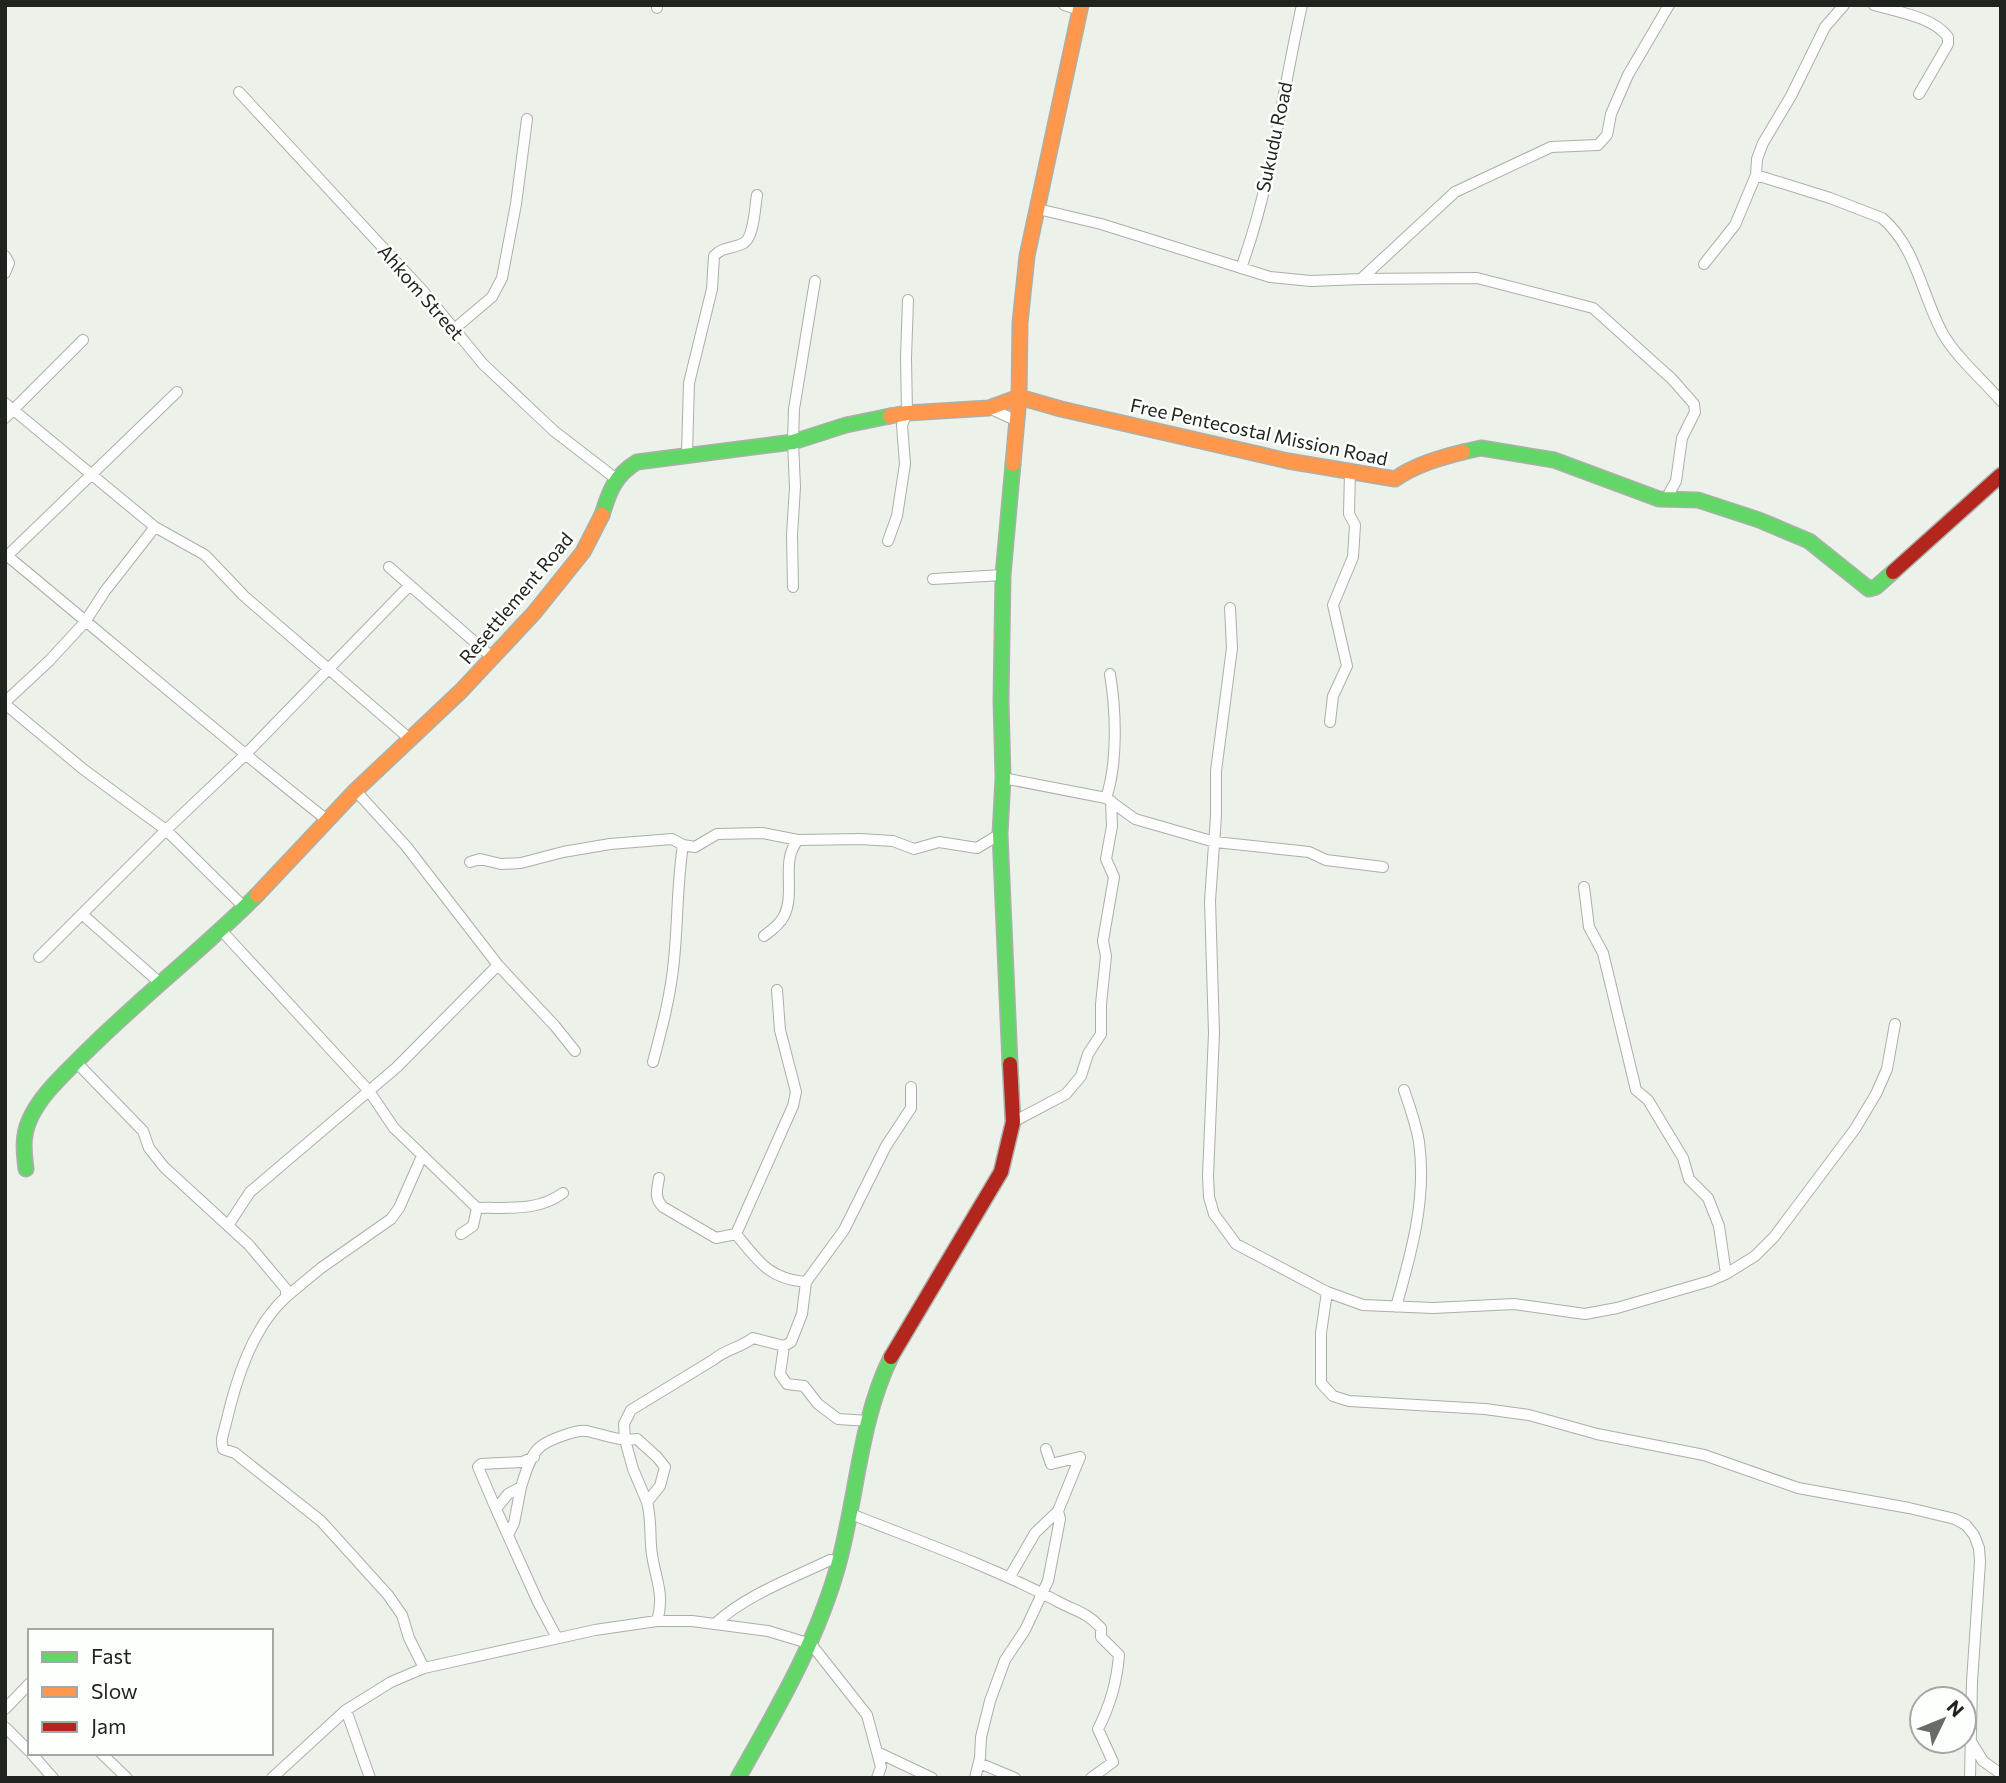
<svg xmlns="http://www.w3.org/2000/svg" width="2006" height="1783" viewBox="0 0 2006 1783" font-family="Commissioner,sans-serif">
	<rect width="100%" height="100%" fill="#ecf2ea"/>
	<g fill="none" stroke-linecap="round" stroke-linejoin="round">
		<defs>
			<path id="street" d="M657,5v3
				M1064,5l16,5
				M1874,5c24,7 59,12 74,32v7l-29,50
				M239,92l184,199 60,73 71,67 61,47
				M1756,175l74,23 52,20c34,28 40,78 61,116 14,24 39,45 58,67
				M1038,209l63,15 169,53 41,4 50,-2 94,-87 96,-45 47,-2 9,-10 4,-21 17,-39 41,-70
				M5,256l4,7 -4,10
				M1704,264l31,-39 21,-50 1,-16 6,-16 28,-47 34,-69 19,-22
				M1241,268c31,-85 41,-175 61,-263
				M1361,279l116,-1 116,30 79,71 22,25 1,8 -13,26 -6,43 -10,18
				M453,330l39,-33 10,-19 14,-74 11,-85
				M5,403l150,124 50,28 39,41 167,144
				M989,408l26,12
				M5,418l78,-78
				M687,454l2,-71 23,-94 2,-33c9,-10 19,-7 30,-13 10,-6 11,-37 13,-48
				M888,541l9,-25 8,-52 -3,-39 5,-12 -1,-55 2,-58
				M5,554c108,89 213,180 322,266
				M7,556l170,-164
				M389,567l104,91
				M933,579l70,-4
				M793,587l-1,-52 3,-48 -2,-45 1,-33 21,-128
				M1230,608l2,40 -16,123v45l-6,85 4,132 -6,143 1,21 5,17 22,30 91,48 36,13 70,3 81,-4 71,10 32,-6 93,-27 16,-7 29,-18 19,-19 81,-108 21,-35 11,-25 8,-45
				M5,702l44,-41 36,-39 20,-31 50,-64
				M5,704l78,65 83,61 78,77
				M1330,722l3,-26 14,-30 -14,-61 20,-48 2,-32 -6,-11 1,-42
				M1003,778l103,20 29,21 80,23 94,10 17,8 57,7
				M356,791l50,55 92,119 57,61 20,25
				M1106,798c12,-35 10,-88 4,-124
				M470,862l10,-3 21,5 20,-1 42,-11 47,-8 62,-5 11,6 12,2 22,-13 45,-1 36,7 62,-1 33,2 21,8 25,-7 38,6 23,-14
				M1584,887l5,40 14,26 33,137 12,10 35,58 6,21 19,19 11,28 7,48
				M83,915l77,68
				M221,930l148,161 25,37 83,80c31,-1 60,4 86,-15
				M764,936c7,-5 16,-12 20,-20 12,-24 -4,-55 14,-76
				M39,957l127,-127 79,-75 165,-170
				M777,990l3,40 16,62 -3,14 -57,128c22,27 33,45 70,48
				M653,1062c9,-34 18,-68 21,-102 4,-39 3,-77 9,-115
				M77,1063l66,68 6,17 15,19 85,78 37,44v8c-34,31 -50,83 -60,126 -2,10 -6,15 -3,26l12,4 86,68 67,74 14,20 7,23 15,30
				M1013,1122l53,-28 15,-18 7,-22 13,-20v-30l5,-48 -3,-15 11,-64 -8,-18 6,-33 -1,-25
				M659,1178c-2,12 -5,20 4,29l53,31 20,-4
				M229,1224l21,-32 147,-125 101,-102
				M461,1234l12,-8 4,-18
				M1327,1292l-6,41v50l12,13 16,5 136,8 44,6 68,19 107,21 94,33 111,20 46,11 11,6 8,10 5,13 1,14 -8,120 -2,96
				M286,1297l35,-29 70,-49 8,-11 23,-52
				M1396,1307c15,-53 31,-108 23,-165 -3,-18 -9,-35 -15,-52
				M784,1346l-4,28 7,10 17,2 14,18 20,15 31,2
				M1046,1449l5,15 29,-7
				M496,1509l-18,-42 3,-3 41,-2 12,-5
				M851,1514c68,27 139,52 204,86 19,11 31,11 46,28v9l18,18c-2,26 -9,51 -21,74l15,33 -22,16
				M508,1535l6,-12 7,-36
				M1009,1578l26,-45 23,-22 22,-54
				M657,1621c9,-29 -4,-46 -6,-75 -1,-15 0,-29 -4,-44l13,-16 5,-19 -8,-10 -20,-18 -12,1 -1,-16 7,-14 82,-50c13,-11 27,-12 40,-22l31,8 7,-4 11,-28 4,-32 38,-52 42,-84 25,-38v-21
				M716,1623c30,-28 77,-45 114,-63l9,2
				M557,1638l-19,-36 -42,-93 12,-15 13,-7c4,-12 9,-32 19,-40 8,-7 37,-18 47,-16 13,3 25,7 38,9l8,29 14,33
				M5,1709l25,-26
				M346,1710l24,68
				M5,1727l25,25
				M1970,1740l13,21 18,13
				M877,1752l55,26
				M31,1753l22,25
				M101,1753l26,25
				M979,1763l36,15
				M272,1778l74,-68 45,-28 33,-14 171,-38 62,-9h35l76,10 43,13 56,71 14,52 -4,11
				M975,1778l5,-20 1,-21 9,-36 15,-41 20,-30 23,-49 12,-62 -2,-8"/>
			<path id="fast" d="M1463,452l18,-4 73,12 105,39 39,1 61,20 50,21 60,48 7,-2 17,-15
				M602,515c7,-23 13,-40 35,-53l156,-20 53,-17 44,-9
				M1010,1064l-10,-230 3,-56 -2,-78 2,-125 10,-111
				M26,1169c-2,-16 -4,-32 3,-48 10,-24 32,-44 50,-62 57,-58 121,-107 178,-164
				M738,1778c39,-69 80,-138 101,-216 18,-67 21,-142 52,-205"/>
			<path id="slow" d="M890,416l17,-3 82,-5 30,-11 42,12 227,52 107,18c20,-14 44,-21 68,-27
				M1013,464l6,-67 1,-74 7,-67 54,-251
				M257,895l97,-103 107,-101 73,-78 49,-61 19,-37"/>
			<path id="jam" d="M1893,572l108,-97
				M891,1357l110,-185 12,-50 -3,-58"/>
		</defs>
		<use href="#street" stroke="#abafa9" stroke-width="12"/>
		<use href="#fast" stroke="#abafa9" stroke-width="17"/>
		<use href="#slow" stroke="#abafa9" stroke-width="17"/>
		<use href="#jam" stroke="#abafa9" stroke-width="17"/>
		<use href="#street" stroke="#fcfdfc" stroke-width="10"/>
		<use href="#fast" stroke="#63d668" stroke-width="14"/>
		<use href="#slow" stroke="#ff974d" stroke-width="14"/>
		<use href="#jam" stroke="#b3261e" stroke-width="14"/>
	</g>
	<g text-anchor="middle" stroke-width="5" stroke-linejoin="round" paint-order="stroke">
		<g font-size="19" fill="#20241f" stroke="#fdfffc">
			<text transform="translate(1274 137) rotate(-78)" y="7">Sukudu Road</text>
			<text transform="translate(421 292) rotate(49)" y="7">Ahkom Street</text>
			<text transform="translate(1259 432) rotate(12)" y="7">Free Pentecostal Mission Road</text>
			<text transform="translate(516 598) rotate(-50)" y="7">Resettlement Road</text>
		</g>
	</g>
	<rect width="2006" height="1783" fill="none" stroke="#20241f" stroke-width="14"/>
	<rect x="28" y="1629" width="245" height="126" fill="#fdfffc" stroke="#a5a7a4" stroke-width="2"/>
	<rect x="42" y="1652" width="35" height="10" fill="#63d668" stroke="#a5a7a4" stroke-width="2"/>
	<text x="91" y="1664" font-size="21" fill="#20241f">Fast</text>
	<rect x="42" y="1687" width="35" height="10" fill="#ff974d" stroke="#a5a7a4" stroke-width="2"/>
	<text x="91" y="1699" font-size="21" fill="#20241f">Slow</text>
	<rect x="42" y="1722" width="35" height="10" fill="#b3261e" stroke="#a5a7a4" stroke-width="2"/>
	<text x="91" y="1734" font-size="21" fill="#20241f">Jam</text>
	<g transform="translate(1943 1720) rotate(47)"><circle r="33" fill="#fdfffc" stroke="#a5a7a4" stroke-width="2"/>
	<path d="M0-5L12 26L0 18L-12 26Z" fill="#676c66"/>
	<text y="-10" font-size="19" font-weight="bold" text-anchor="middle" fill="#20241f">N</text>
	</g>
</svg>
